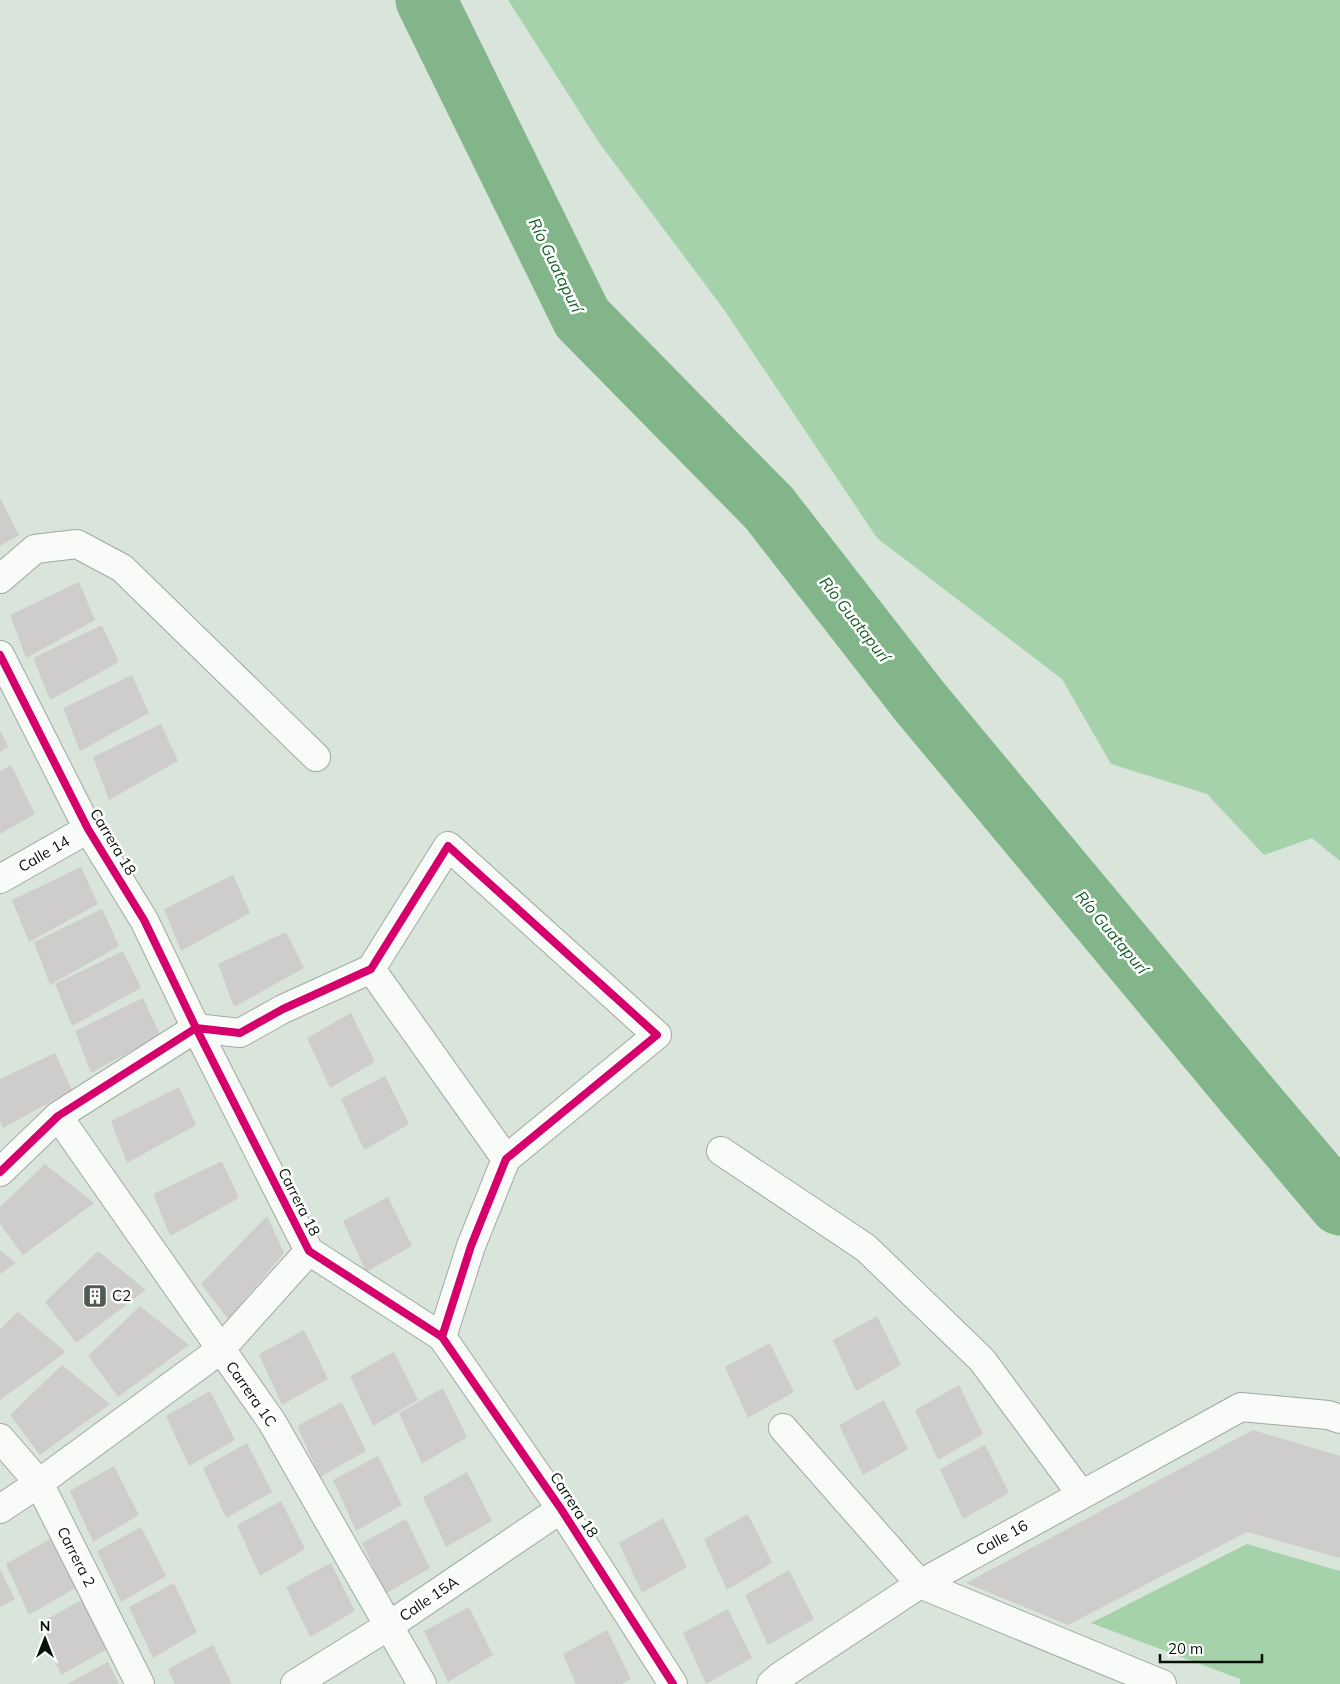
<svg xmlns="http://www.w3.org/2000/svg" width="1340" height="1684" viewBox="0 0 1340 1684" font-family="Mulish,sans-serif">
	<rect width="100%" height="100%" fill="#d9e5da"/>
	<path fill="#a6d2ab" d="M508,0h832v861l-28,-23 -48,17 -57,-61 -96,-30 -49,-85 -185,-141 -152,-227 -125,-167z
		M1247,1544l93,27v113h-100v-5l-149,-56z"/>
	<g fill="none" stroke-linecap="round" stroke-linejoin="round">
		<path stroke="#82b68a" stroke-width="61" d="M426,0l156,318 187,190 151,194 327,393 93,110"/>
	</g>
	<path fill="#cecdcc" d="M0,498l19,37 -19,11z
		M79,582l16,38 -69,38 -16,-43z
		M102,625l17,37 -69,38 -17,-42z
		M132,675l17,38 -69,38 -17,-43z
		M161,724l17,37 -69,39 -16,-43z
		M0,730l8,17 -8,5z
		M11,765l24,49 -35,20v-63z
		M81,867l17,37 -69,38 -17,-42z
		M233,875l17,38 -69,38 -17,-42z
		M102,909l17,37 -69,39 -16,-43z
		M286,932l18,36 -70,39 -16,-43z
		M123,951l18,37 -69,38 -17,-42z
		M143,998l17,37 -69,38 -16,-42z
		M351,1013l24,49 -45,26 -23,-50z
		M55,1053l17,37 -69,38 -3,-7v-42z
		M385,1076l24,48 -45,26 -23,-51z
		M179,1087l17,38 -69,38 -16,-42z
		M222,1161l17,37 -69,38 -17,-42z
		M45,1164l49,39 -71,52 -23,-31v-17z
		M388,1197l24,49 -46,26 -23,-51z
		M267,1216l17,37 -56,66 -27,-35z
		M0,1250l16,13 -16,11z
		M98,1251l48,39 -70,53 -31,-41z
		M140,1306l49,39 -71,52 -30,-41z
		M18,1312l48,40 -66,48v-71z
		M877,1316l24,49 -45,26 -23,-51z
		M304,1330l24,49 -46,26 -23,-51z
		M770,1343l24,49 -46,26 -23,-51z
		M394,1352l24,48 -45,26 -23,-50z
		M62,1365l48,39 -70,51 -30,-40z
		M959,1385l24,49 -45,26 -23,-50z
		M443,1388l24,49 -45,27 -23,-51z
		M210,1391l25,49 -46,26 -23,-50z
		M884,1400l24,49 -45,26 -24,-50z
		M342,1402l24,49 -46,26 -23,-51z
		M1253,1430l87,26v102l-93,-26 -179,93 -102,-42z
		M247,1443l25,49 -46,26 -23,-50z
		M985,1445l24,48 -46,26 -23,-50z
		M378,1456l24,49 -46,26 -23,-51z
		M114,1466l25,49 -46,27 -23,-51z
		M467,1472l25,49 -46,26 -23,-50z
		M281,1501l24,48 -45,27 -23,-51z
		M748,1514l24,49 -45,27 -23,-51z
		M663,1518l24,49 -45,26 -23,-50z
		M406,1519l24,49 -45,26 -23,-51z
		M141,1527l25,49 -45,26 -24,-51z
		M50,1539l25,49 -46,27 -23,-51z
		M331,1563l24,48 -45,26 -24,-50z
		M0,1569l15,30 -15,8z
		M789,1570l25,49 -46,26 -23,-50z
		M174,1583l23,49 -44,26 -24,-51z
		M82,1600l25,49 -46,26 -23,-51z
		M469,1607l24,48 -45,27 -24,-51z
		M728,1609l24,49 -46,26 -23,-51z
		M607,1630l24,49 -9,5h-46l-13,-30z
		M213,1645l19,39h-57l-7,-15z
		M108,1662l11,22h-52z"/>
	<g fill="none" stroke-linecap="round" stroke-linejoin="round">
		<defs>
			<path id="minor" d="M0,579l35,-30 42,-5 45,24 194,189
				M0,655l88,174 56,91 52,108 113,223 133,86 119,172 112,175
				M0,879l88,-50
				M371,969l135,190
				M58,1116l214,306 150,262
				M721,1151l145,97 116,112 99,134
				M0,1172l58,-56 138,-88 44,5 43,-24 88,-40 77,-123 209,189 -151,124 -35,87 -29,91
				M783,1428l137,156 242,100
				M0,1438l39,45 101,201
				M0,1509l39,-26 181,-133 89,-99
				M295,1684l95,-59 171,-116
				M771,1684l8,-7 141,-93 321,-177 87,8 12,4"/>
		</defs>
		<use href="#minor" stroke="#9fa9a0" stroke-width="30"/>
		<use href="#minor" stroke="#f9fbf9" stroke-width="28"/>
		<defs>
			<path id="cycleway" d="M0,655l88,174 56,91 52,108 113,223 133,86 119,172 112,175
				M0,1172l58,-56 138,-88 44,5 43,-24 88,-40 77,-123 209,189 -151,124 -35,87 -29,91"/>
		</defs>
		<use href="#cycleway" stroke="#fff" stroke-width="11"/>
		<use href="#cycleway" stroke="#d6006c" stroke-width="8"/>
	</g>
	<defs>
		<symbol id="building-square" viewBox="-11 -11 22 22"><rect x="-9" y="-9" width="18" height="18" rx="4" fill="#515b52" stroke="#fff"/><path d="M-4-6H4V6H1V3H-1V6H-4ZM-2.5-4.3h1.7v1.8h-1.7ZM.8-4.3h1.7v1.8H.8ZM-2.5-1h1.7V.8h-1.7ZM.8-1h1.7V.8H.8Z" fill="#fff"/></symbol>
	</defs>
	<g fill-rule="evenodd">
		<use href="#building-square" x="81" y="1282" width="28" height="28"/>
	</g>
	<g text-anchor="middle" stroke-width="5" stroke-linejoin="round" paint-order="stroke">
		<g font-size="15" fill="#081109" stroke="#fff">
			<text transform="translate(113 842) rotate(59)" y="5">Carrera 18</text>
			<text transform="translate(44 854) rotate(-30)" y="5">Calle 14</text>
			<text transform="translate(299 1202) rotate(63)" y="5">Carrera 18</text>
			<text transform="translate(251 1394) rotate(55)" y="5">Carrera 1C</text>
			<text transform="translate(574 1505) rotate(57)" y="5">Carrera 18</text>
			<text transform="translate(1002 1538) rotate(-29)" y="5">Calle 16</text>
			<text transform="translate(76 1557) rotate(63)" y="5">Carrera 2</text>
			<text transform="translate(429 1599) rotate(-34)" y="5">Calle 15A</text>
		</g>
		<g font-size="15" fill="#081109" stroke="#fff" text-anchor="start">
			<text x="112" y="1301">C2</text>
		</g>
		<g font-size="16" font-style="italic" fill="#135f26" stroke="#fff">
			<text transform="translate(556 265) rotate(64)" y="6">Río Guatapurí</text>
			<text transform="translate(855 619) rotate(52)" y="6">Río Guatapurí</text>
			<text transform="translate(1112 932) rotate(50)" y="6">Río Guatapurí</text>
		</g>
	</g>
	<g transform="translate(45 1639)" stroke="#ffffff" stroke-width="4" paint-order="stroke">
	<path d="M0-4L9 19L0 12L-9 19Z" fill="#081109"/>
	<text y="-8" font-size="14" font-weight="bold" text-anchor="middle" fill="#081109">N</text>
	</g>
	<path d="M1160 1654v8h102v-8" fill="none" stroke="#081109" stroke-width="2.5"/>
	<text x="1168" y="1654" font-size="15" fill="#081109" stroke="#ffffff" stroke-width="4" paint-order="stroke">20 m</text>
</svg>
